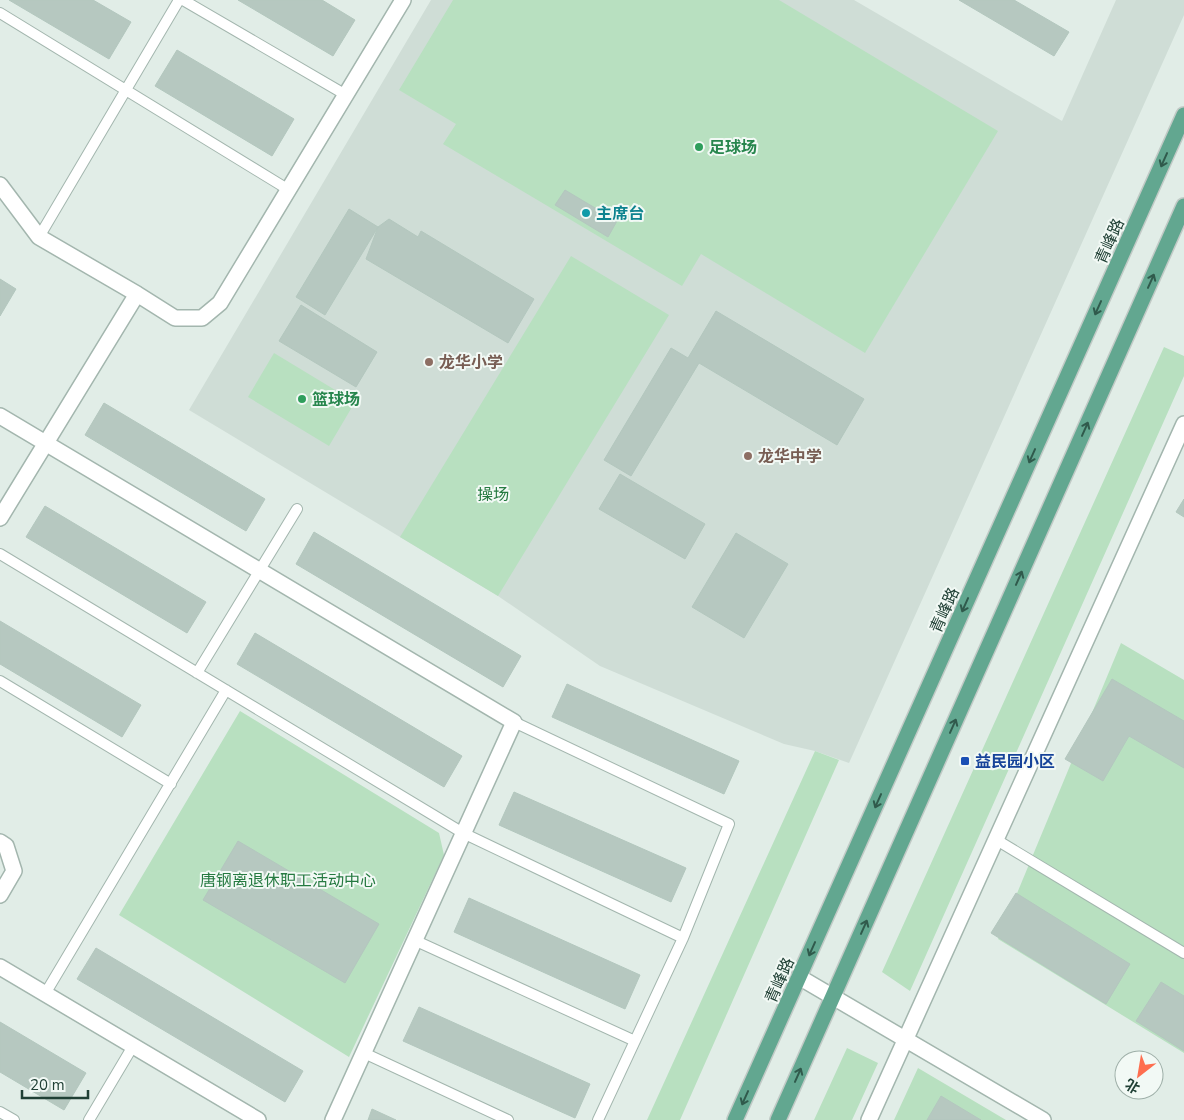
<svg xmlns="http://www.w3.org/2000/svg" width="1184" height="1120" viewBox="0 0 1184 1120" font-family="'Nunito Sans','Noto Sans SC',sans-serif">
	<rect width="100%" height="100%" fill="#e1ede7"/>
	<path fill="#cfddd6" d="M431,0h423l208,121 54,-121h68v15l-335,748 -34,-12 -31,-7 -184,-78 -102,-70 -309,-186z"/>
	<path fill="#b8e0c0" d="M453,0h326l219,131 -133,222 -164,-99 -19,32 -239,-142 13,-20 -57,-34z
		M571,256l98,59 -171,281 -98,-59z
		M1164,347l20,9v20l-274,615 -28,-19z
		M274,353l81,49 -26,44 -81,-49z
		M1121,643l63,37v373l-186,-114z
		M240,711l199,122 5,22 -95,202 -230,-142z
		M815,751l24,9 -159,360h-33z
		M847,1048l31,15 -26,57h-38z
		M918,1068l88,52h-112z"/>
	<path fill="#b6c8c0" stroke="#b3c7be" d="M9,0h84l38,22 -22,37z
		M238,0h84l33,20 -22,36z
		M959,0h55l55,32 -15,24z
		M177,50l117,69 -22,37 -117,-70z
		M565,190l52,31 -9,16 -53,-32z
		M349,209l29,18 -53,88 -29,-18z
		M389,219l29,18 3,-6 113,68 -26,44 -142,-84 12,-32z
		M0,279l16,10 -16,27z
		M301,305l76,47 -21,35 -77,-46z
		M716,311l148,88 -27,46 -138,-82 -68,113 -27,-16 67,-112 17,10z
		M104,403l161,96 -19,32 -161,-96z
		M620,474l85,50 -20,35 -86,-50z
		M1184,499v18l-8,-5z
		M45,506l161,96 -19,31 -161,-96z
		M314,532l207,124 -18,31 -207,-123z
		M736,533l52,31 -44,74 -52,-31z
		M0,621l141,84 -19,32 -122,-73z
		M255,633l207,123 -18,31 -207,-123z
		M1112,679l72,42v47l-55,-32 -26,45 -38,-22z
		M567,684l172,77 -15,33 -172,-77z
		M514,792l172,76 -15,34 -172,-77z
		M238,841l141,83 -34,59 -142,-83z
		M1016,893l114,71 -24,40 -115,-71z
		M469,898l171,77 -15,34 -171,-77z
		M96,948l207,123 -18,31 -208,-123z
		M1161,982l23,14v55l-48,-30z
		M419,1007l171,77 -15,34 -172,-77z
		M0,1022l86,51 -22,37 -64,-38z
		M941,1096l40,24h-54z
		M372,1109l24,11h-28z"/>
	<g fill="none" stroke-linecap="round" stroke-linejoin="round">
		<defs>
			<path id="lane" d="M183,0l163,95
				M0,13l289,177
				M39,237l140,-237
				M0,554l463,279 220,105
				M197,673l100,-164
				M0,681l171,103
				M514,722l215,102 -46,114 -85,182
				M995,839l189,114
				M414,940l221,101
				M45,994l181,-304
				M364,1053l144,67
				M0,1112l14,8
				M89,1120l44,-74"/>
			<path id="street" d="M0,185l39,52 98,57
				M0,416l514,306 -181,398
				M0,518l137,-224 38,24h27l18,-15 183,-303
				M0,842l6,4 8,25 -14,24
				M0,967l258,153
				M799,977l244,143
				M869,1120l315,-696"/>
			<path id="primary" d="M735,1120l449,-1005
				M778,1120l406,-914"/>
		</defs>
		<use href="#lane" stroke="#a3b6ae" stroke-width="12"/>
		<use href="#street" stroke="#a3b6ae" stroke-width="18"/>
		<use href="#primary" stroke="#c1cac6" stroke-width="18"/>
		<use href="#lane" stroke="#fff" stroke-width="10"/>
		<use href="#street" stroke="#fff" stroke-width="15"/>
		<use href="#primary" stroke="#62a790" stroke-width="15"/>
	</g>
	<defs><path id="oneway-shaft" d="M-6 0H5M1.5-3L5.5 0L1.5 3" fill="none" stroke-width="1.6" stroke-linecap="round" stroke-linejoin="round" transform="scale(1.25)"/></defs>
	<g stroke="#305a4c">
		<use href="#oneway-shaft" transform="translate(1164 160) rotate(114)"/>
		<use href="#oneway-shaft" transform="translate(1151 281) rotate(-66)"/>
		<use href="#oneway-shaft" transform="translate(1098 308) rotate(114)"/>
		<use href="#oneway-shaft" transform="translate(1085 429) rotate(-66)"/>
		<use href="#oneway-shaft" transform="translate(1032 456) rotate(114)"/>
		<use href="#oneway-shaft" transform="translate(1019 578) rotate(-66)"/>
		<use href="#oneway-shaft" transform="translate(965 605) rotate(114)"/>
		<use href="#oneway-shaft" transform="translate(953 726) rotate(-66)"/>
		<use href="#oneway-shaft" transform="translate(878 801) rotate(114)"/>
		<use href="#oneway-shaft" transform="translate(864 927) rotate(-66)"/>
		<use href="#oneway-shaft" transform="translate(812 949) rotate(114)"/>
		<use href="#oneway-shaft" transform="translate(798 1075) rotate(-66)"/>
		<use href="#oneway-shaft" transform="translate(745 1098) rotate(114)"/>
	</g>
	<g fill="#2e9e5b" stroke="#f2f9f5" stroke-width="2">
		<circle cx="699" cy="147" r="5"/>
		<circle cx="302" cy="399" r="5"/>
	</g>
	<circle fill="#0f9aa8" stroke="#f2f9f5" stroke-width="2" cx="586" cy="213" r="5"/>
	<g fill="#8d6e63" stroke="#f2f9f5" stroke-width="2">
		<circle cx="429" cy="362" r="5"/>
		<circle cx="748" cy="456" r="5"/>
	</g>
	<rect fill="#1a4fb4" stroke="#f2f9f5" stroke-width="2" x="960" y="756" width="10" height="10" rx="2.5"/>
	<g text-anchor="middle" stroke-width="4" stroke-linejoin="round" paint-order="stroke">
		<g font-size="16" font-weight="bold" fill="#27864d" stroke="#f2f9f5" text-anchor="start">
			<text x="709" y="153">足球场</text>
			<text x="312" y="405">篮球场</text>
		</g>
		<g font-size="16" font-weight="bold" fill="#0d838f" stroke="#f2f9f5" text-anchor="start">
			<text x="596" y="219">主席台</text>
		</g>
		<g font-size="16" fill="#204035" stroke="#f2f9f5">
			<text transform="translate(1109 241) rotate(-66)" y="6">青峰路</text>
			<text transform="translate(944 610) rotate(-66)" y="6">青峰路</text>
			<text transform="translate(779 980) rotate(-66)" y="6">青峰路</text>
		</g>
		<g font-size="16" font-weight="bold" fill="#785e54" stroke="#f2f9f5" text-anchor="start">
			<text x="439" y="368">龙华小学</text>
			<text x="758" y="462">龙华中学</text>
		</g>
		<g font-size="16" fill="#267a41" stroke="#f2f9f5">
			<text x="493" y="500">操场</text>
			<text x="288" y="886">唐钢离退休职工活动中心</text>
		</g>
		<g font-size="16" font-weight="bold" fill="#164399" stroke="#f2f9f5" text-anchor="start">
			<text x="975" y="767">益民园小区</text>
		</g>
	</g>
	<g transform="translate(1139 1075) rotate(211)"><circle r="24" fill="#f2f9f5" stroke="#9eafa8"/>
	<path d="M0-4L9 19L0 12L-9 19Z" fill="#fe6e4f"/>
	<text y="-8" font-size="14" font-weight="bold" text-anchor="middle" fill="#204035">北</text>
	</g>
	<path d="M22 1090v8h66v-8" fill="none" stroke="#204035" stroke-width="2.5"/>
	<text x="30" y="1090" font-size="15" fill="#204035" stroke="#f2f9f5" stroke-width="4" paint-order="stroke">20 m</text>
</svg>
